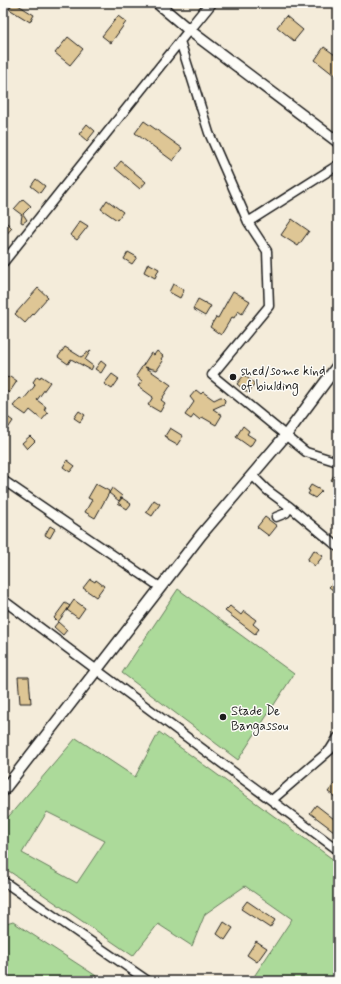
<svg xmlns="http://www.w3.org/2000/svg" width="341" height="984" viewBox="0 0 341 984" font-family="Mynerve,sans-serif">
	<rect width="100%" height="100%" fill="#f4ecda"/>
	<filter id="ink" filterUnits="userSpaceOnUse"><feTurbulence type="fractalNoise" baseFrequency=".025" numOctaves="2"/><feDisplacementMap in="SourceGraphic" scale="8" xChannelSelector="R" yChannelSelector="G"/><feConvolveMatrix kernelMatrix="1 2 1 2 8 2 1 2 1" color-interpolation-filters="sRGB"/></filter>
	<g filter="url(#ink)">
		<path fill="#acda9a" stroke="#647b5b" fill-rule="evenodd" d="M178,589l116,85 -56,86 -116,-87z
			M159,732l179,131v118h-87l41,-62 -47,-33 -40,28 -13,32 -34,-22 -25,32 -130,-89v-44l73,-85 59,39zM47,812l58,29 -28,42 -55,-30z
			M13,922l91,59h-101v-56z"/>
		<path fill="#dec695" stroke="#1c1c1c" d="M13,3h2l19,12 -4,7 -21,-13z
			M118,16l8,6 -15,21 -9,-7z
			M286,16l17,14 -9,11 -17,-14z
			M68,37l15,12 -13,16 -15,-12z
			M324,47l14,10v13l-4,5 -19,-15z
			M144,121l38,27 -9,13 -38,-28z
			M87,124l8,7 -8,10 -8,-7z
			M121,161l25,21 -6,7 -25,-21z
			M36,179l9,7 -5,7 -9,-7z
			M23,199l8,7 -8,8 4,6 -4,3 -2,-1 1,-7 -8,-6z
			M107,200l16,12 -6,8 -16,-11z
			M3,219l9,9 -9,10z
			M292,219l17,12 -11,15 -17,-11z
			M80,221l8,5 -11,14 -7,-5z
			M128,252l9,5 -5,7 -8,-5z
			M148,263l11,6 -4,9 -11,-6z
			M173,284l11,6 -4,8 -11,-6z
			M38,288l10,9 -23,26 -10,-9z
			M233,291l17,10 -8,13 -4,-3 -4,7 -2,-1 -11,18 -11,-8 6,-10 2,1z
			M198,299l13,7 -6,10 -12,-7z
			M65,347l16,10 10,-7 -6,10 8,6 -2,4 -20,-11 -3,5 -10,-7z
			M157,351l6,5 -2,3 2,2 -6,9 -12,-3 26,18 -10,15 4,3 -5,9 -12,-7 5,-8 -15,-11 4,-5 -6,-5 15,-23 3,2z
			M101,361l5,4 -5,8 -6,-4z
			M3,374l5,4 2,-2 7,5 -8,12 -6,-4z
			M112,374l7,5 -7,10 -8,-5z
			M244,375l11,9 -7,9 -11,-9z
			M37,376l3,2 1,-2 9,6 -13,18 9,7 -2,3 4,3 -6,7 -12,-10 -4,5 -13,-9 7,-8 3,2 11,-13 1,-3 -2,-2z
			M196,390l5,4 2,-2 11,8 6,-3h2l3,3 -1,4 -11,5 9,6 -6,10 -14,-8 -2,3 -6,-5 -3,4 -6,-4 9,-13 -4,-5z
			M79,411l6,4 -5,7 -6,-4z
			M5,415l8,6 -6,9 -4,-3v-8z
			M243,426l6,5 -2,3 8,5 -5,8 -14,-10z
			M170,428l13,8 -6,9 -9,-5v-2l-3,-2z
			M30,436l5,5 -8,8 -5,-6z
			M67,460l8,6 -5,6 -7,-5z
			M338,469v16l-7,-5z
			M96,484l13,7v2l3,-5 10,8 -3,5 -10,-8 -14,25 -10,-6 7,-12 -4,-2z
			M311,485l11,6 -7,7 -7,-4 2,-3 -2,-1z
			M122,498l9,6 -4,5 -9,-6z
			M154,500l6,4 -8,12 -6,-4z
			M265,517l12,9 -8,10 -12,-9z
			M50,526l5,3 -5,9 -5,-3z
			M314,550l9,6 -8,10 -8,-6z
			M90,579l5,3 1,-2 8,6 -8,11 -13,-9z
			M334,582l4,3v9l-9,-7z
			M74,600l11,8 -7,10 -11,-8z
			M65,603l5,3 -12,16 -4,-4z
			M230,606l11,9 3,-4 12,9 -3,4 6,5 -4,5 -30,-23z
			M58,622l9,8 -4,5 -9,-8z
			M18,677h11l2,26h-11z
			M338,779v20l-10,-7z
			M316,805l22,17v12l-28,-21z
			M247,901l28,19 -5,8 -29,-19z
			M224,922l9,6 -8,12 -8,-6z
			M256,941l11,7 -10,14 -10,-7z"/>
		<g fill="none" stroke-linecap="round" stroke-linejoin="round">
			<defs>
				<path id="minor" d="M180,41l29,92 39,89 19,29 2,55 -57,69 94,77 32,10
					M248,222l90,-57
					M3,263l186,-233
					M252,475l15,15 23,17 48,40
					M3,480l157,107
					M276,517l10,-4 4,-6
					M3,600l335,250
					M272,800l58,-50 8,-13
					M3,881l145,100"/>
				<path id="major" d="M157,3l32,27 149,112
					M189,30l22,-27
					M3,791l198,-256 85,-100 52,-70"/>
			</defs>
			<use href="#minor" stroke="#1c1c1c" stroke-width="11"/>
			<use href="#major" stroke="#1c1c1c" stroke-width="13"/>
			<use href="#minor" stroke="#fdfcf7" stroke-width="8"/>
			<use href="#major" stroke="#fdfcf7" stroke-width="10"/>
		</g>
	</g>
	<g fill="#1c1c1c" stroke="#fdfcf7" stroke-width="1.5">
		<circle cx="233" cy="377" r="4"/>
		<circle cx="223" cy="717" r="4"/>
	</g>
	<g text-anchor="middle" stroke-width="3" stroke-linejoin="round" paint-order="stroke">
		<g font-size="13" fill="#1c1c1c" stroke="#fdfcf7" text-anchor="start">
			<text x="241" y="375">shed/some kind<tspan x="241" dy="15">of biulding</tspan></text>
			<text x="231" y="715">Stade De<tspan x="231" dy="15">Bangassou</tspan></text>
		</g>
	</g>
	<rect width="341" height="984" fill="none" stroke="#fdfcf7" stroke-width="16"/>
	<rect x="8" y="8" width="325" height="968" fill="none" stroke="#1c1c1c" stroke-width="1.5" filter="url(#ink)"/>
</svg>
